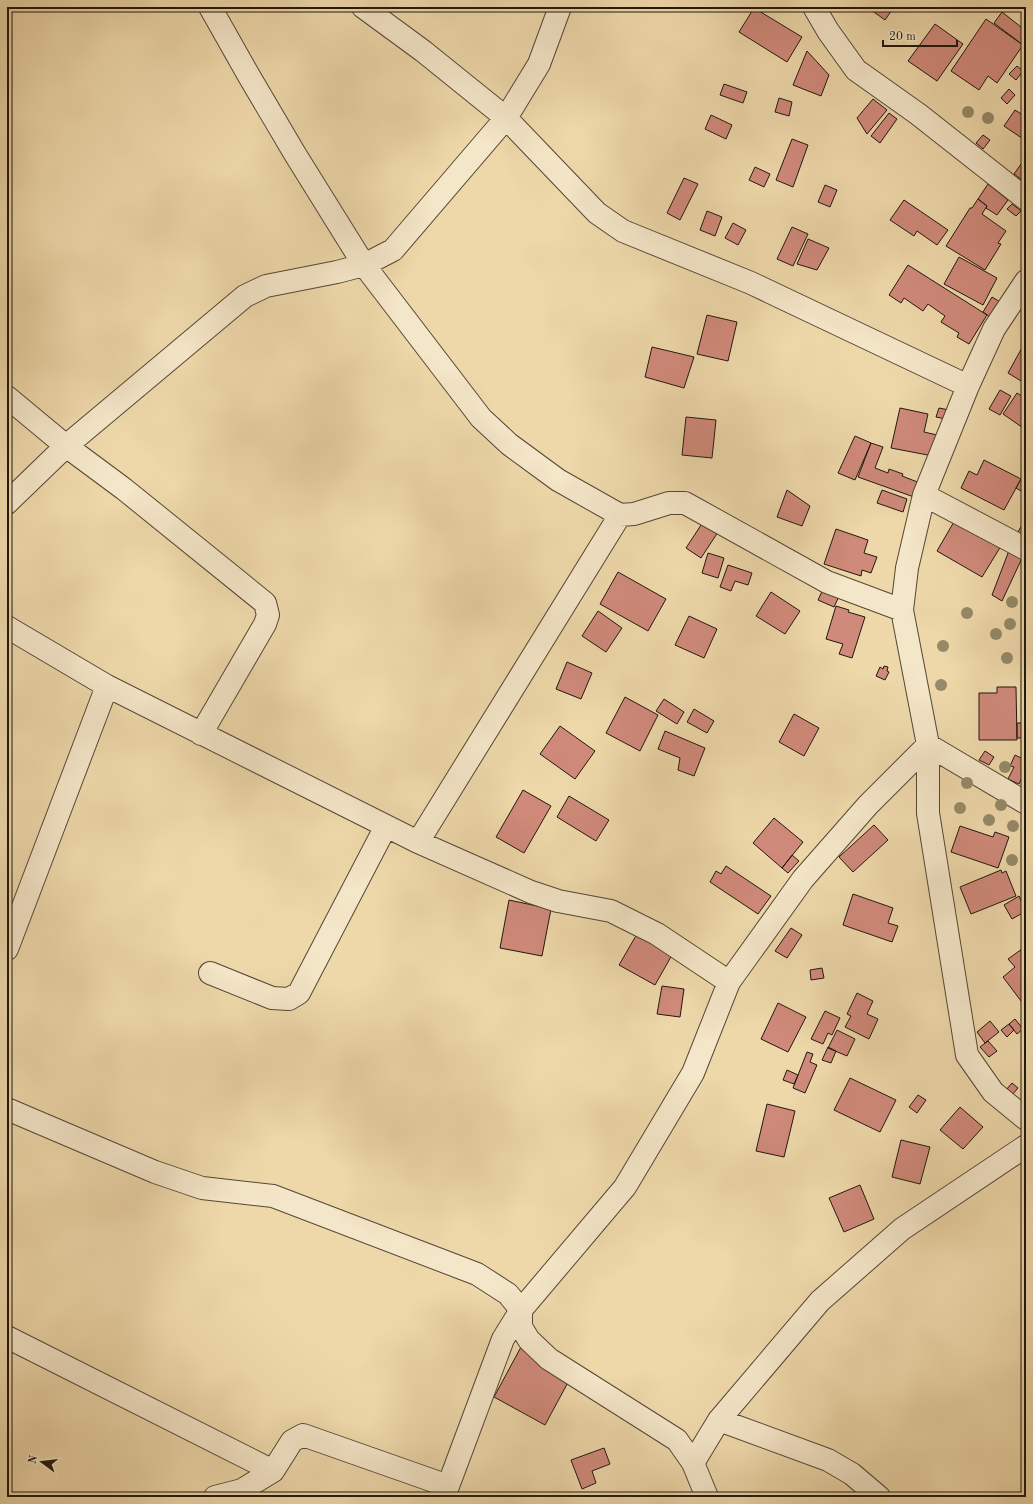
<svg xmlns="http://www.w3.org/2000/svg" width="1033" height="1504" viewBox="0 0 1033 1504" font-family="'Old Standard TT',serif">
	<rect width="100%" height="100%" fill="#eed8aa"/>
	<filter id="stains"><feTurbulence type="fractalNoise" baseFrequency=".005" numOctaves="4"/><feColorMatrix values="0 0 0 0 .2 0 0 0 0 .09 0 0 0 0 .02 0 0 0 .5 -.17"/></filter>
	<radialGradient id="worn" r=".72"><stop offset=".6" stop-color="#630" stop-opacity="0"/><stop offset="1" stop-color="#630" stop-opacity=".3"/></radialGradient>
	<path fill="#d08a7b" stroke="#21170e" d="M867,7h27l-9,13z
		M754,8l48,29 -15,25 -48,-30z
		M1002,12l24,19v10l-3,4 -29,-22z
		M986,19l37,26 -26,38 -9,-7 -9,14 -28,-19z
		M935,24l28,20 -26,37 -29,-20z
		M807,51l22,24 -8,21 -28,-11z
		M1017,66l6,5 -7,9 -7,-6z
		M724,84l23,8 -4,11 -23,-8z
		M1009,89l6,6 -8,9 -6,-6z
		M779,98l13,4 -3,14 -14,-4z
		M873,99l14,11 -20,24 -10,-16z
		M1015,110l11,7v24l-22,-15z
		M889,113l8,6 -17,24 -9,-7z
		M711,115l21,10 -6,14 -21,-10z
		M983,135l7,5 -7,9 -7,-6z
		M792,139l16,6 -15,42 -17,-7z
		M1024,160l2,1v13l-4,6 -8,-6z
		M755,167l15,7 -6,13 -15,-7z
		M684,178l14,6 -18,36 -13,-7z
		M988,184l20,16 -11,15 -11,-7 1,-2 -9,-7z
		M825,185l12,5 -7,17 -12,-5z
		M978,199l9,7 -5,8 24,17 -8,12 3,1 -16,26 -39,-24 24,-38h2z
		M904,200l44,30 -11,15 -20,-14 -3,5 -24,-16z
		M1012,204l9,7 -5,5 -9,-7z
		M707,211l15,6 -7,19 -15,-6z
		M733,223l13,7 -8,15 -13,-7z
		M792,227l16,7 -15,32 -16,-7z
		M808,239l21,9 -12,22 -20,-6z
		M959,257l38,21 -14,27 -39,-21z
		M908,265l79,50 -18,29 -12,-7 2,-4 -18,-11 4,-6 -17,-12 -5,7 -19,-13 -3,5 -12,-8z
		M992,297l10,6 -9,16 -10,-7z
		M707,315l30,7 -9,39 -31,-7z
		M1023,346l3,1v37l-18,-11z
		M652,347l42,10 -10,31 -39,-11z
		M1000,390l11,6 -11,19 -11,-6z
		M1017,393l9,6v31l-23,-16z
		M900,408l28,6 -4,18 13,3 -4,21 -42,-8z
		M939,408l10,2 -3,9 -10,-2z
		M686,417l30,3 -4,38 -30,-3z
		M855,436l16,7 -16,37 -17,-7z
		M871,443l12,4 -8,21 13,5 1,-4 14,5 -1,2 18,7 -6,14 -56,-20z
		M984,460l37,19 -17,31 -43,-22 8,-17 8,4z
		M1022,477l4,2v15l-10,-6z
		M787,490l23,16 -8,20 -25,-9z
		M882,490l25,9 -4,13 -26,-9z
		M1026,518v19l-8,-5z
		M705,519l15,10 -19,29 -15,-10z
		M955,520l46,26 -19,31 -45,-26z
		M836,529l32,11 -4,13 13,4 -6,16 -9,-3 -1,6 -37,-12z
		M1010,548l13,8 -21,45 -10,-6z
		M708,553l16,5 -6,20 -16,-5z
		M728,565l24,8 -4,12 -13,-4 -4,10 -11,-4z
		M618,572l48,27 -18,32 -48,-27z
		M825,585l16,7 -7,15 -16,-7z
		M771,592l29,19 -15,23 -29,-18z
		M836,606l13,4 -1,2 17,5 -13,41 -13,-4 4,-10 -17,-5z
		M598,611l24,17 -16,24 -24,-16z
		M689,616l28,13 -13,29 -29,-13z
		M567,662l25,11 -11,26 -25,-10z
		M884,666l4,1 -1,4 2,1 -4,8 -9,-4 4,-9 3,2z
		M997,687h19l1,53h-38v-47h18z
		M625,697l33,18 -18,36 -34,-18z
		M664,699l20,13 -7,12 -21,-13z
		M694,709l20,12 -7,12 -20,-11z
		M794,714l25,14 -15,28 -25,-14z
		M1017,723h9v15h-9z
		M560,726l35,25 -20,28 -35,-25z
		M665,731l40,17 -11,28 -16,-6 2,-12 -22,-9z
		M1026,749v21l-7,14 -11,-5 6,-12 -4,-1 5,-11 6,3z
		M985,751l9,6 -5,8 -10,-5z
		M523,790l28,16 -27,47 -28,-16z
		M569,796l40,24 -13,21 -39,-24z
		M774,818l29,24 -21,26 -29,-25z
		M874,825l14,15 -35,32 -14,-15z
		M960,826l33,11 2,-5 14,5 -11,31 -47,-16z
		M792,855l7,6 -11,12 -6,-5z
		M726,866l45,30 -13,18 -48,-32 6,-11 5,3z
		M1001,870l1,3 4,-2 10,25 -45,18 -11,-27z
		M853,894l40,14 -5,15 10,3 -6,16 -49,-17z
		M1019,896l7,15 -14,8 -8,-14z
		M509,900l42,9 -9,47 -42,-8z
		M791,928l11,7 -15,23 -12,-7z
		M637,934l35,21 -17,30 -36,-20z
		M1022,949l4,5v50l-2,1 -21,-28 12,-10 -7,-8z
		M822,968l2,10 -13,2 -1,-10z
		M662,986l22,3 -4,28 -23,-3z
		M857,993l16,8 -6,13 11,5 -9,20 -24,-12 6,-11 -4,-2z
		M778,1003l28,14 -18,35 -27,-13z
		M825,1011l15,7 -8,17 -4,-2 -5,11 -12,-5z
		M1015,1019l8,10 -6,5 -8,-10z
		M990,1021l9,11 -14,11 -8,-11z
		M1009,1024l5,6 -7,7 -6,-7z
		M837,1030l18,9 -8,17 -19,-8z
		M988,1041l9,10 -8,6 -9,-10z
		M828,1047l8,4 -5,12 -9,-3z
		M807,1052l6,2 -3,8 7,3 -12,28 -12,-5z
		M787,1070l11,5 -4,9 -11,-4z
		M850,1078l46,22 -16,32 -46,-22z
		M1012,1083l6,5 -6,7 -6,-5z
		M918,1095l8,5 -9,13 -8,-6z
		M767,1104l28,7 -11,46 -28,-6z
		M960,1107l23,20 -20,22 -23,-19z
		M901,1140l29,7 -10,37 -28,-7z
		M860,1185l14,34 -30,13 -15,-34z
		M521,1347l51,28 -27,50 -51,-28z
		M604,1448l6,16 -18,7 4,12 -14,6 -11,-29z"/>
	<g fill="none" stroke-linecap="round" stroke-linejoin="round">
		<defs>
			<path id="minor" d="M210,7l39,69 46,78 69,111 117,153 28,26 49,36 62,35 14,-1 35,-11h16l142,79 75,28
				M363,7l60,44 83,67 91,95 26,18 128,52 217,103
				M814,7l14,24 28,39 62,44 108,85
				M1026,281l-32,48 -26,57 -44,109 -17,73 -5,42 26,135v68l39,242 26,37 33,27
				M7,397l59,49 58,43 141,114 3,12 -3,9 -64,110
				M924,495l102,54
				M7,503l59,-57 179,-150 21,-10 71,-14 27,-7 29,-15 113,-132 33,-54 21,-57
				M7,627l100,59 311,156 113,50 27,9 53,10 46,23 72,48
				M418,842l202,-327
				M7,949l100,-263
				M210,973l62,25 17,1 10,-6 87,-167
				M7,1109l148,63 47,16 71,8 204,78 31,20 13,16v17l8,13 20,19 128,81 16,23 14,34
				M7,1337l266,134
				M719,1420l109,40 24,14 27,23
				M693,1463l26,-43 101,-119 82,-72 124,-83
				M215,1497l27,-7 31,-19 19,-30 11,-6 145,51
				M444,1497l59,-158 18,-29 104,-123 68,-114 36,-91 74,-103 65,-74 60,-60 98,58"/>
		</defs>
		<use href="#minor" stroke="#544735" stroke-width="24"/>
		<use href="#minor" stroke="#f4e6c8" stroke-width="22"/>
	</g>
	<g fill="#958a69">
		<circle cx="968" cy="112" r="6"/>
		<circle cx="988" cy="118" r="6"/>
		<circle cx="1012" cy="602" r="6"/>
		<circle cx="967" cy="613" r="6"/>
		<circle cx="1010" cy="624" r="6"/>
		<circle cx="996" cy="634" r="6"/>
		<circle cx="943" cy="646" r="6"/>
		<circle cx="1007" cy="658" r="6"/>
		<circle cx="941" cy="685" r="6"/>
		<circle cx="1005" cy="767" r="6"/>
		<circle cx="967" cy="783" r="6"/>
		<circle cx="1001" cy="805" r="6"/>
		<circle cx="960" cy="808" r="6"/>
		<circle cx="989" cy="820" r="6"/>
		<circle cx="1013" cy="826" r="6"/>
		<circle cx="1012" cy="860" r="6"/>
	</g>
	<rect width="1033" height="1504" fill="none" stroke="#eed8aa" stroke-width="24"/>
	<rect x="8" y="8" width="1017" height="1488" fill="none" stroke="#21170e" stroke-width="2"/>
	<rect x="12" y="12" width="1009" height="1480" fill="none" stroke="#21170e"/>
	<g transform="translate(42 1462) rotate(285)" stroke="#f4e6c8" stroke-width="3" paint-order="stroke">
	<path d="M0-3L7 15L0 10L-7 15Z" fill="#21170e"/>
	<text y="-6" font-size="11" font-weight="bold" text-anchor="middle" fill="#21170e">N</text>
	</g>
	<path d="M883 40v6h74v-6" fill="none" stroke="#21170e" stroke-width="2"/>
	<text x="889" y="40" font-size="12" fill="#21170e" stroke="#f4e6c8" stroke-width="3" paint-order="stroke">20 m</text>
	<rect width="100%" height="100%" filter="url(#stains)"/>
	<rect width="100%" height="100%" fill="url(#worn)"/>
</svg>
